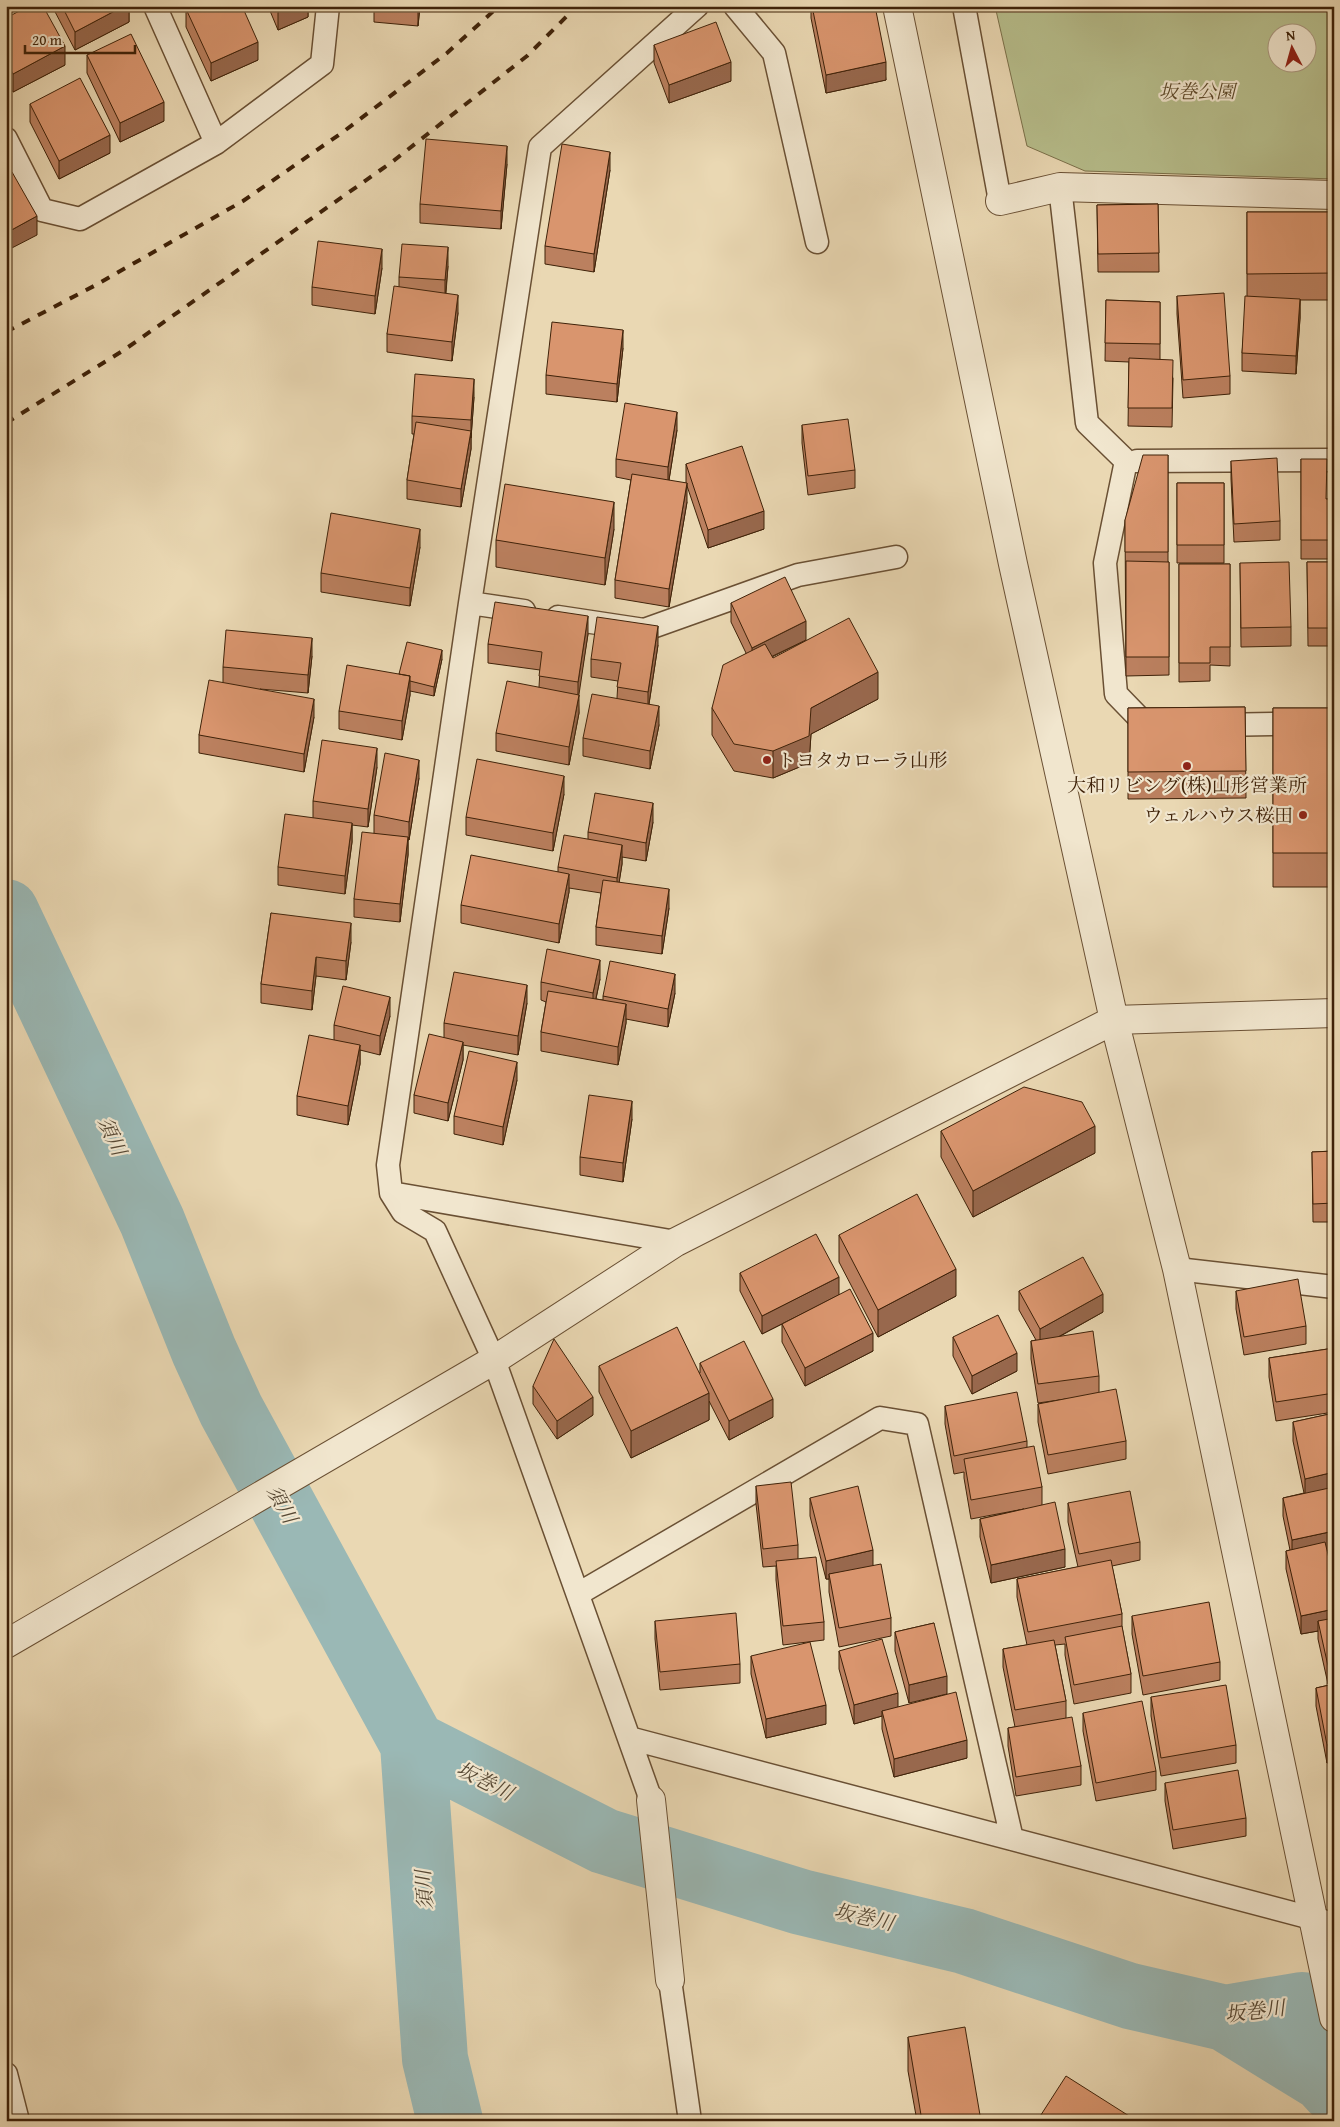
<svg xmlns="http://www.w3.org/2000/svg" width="1340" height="2127" viewBox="0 0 1340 2127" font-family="'Gentium Book Plus','Noto Serif JP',serif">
	<rect width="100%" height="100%" fill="#ead8b3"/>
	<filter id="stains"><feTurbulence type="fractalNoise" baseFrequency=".004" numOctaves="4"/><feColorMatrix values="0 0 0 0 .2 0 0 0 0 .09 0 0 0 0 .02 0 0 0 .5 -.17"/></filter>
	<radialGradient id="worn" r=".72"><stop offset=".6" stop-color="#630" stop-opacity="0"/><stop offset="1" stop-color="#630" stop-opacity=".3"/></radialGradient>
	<path fill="#b7be8c" stroke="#7b704a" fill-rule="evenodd" d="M995,6h339v173l-249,-8 -58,-25zM1278,32h30v30h-30z"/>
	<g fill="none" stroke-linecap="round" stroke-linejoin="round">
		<path stroke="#9ab8b5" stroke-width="66" d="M6,912l146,309 52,130 27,59 182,334 22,315 15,62
			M413,1744l191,97 197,61 163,39 166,55 95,22 77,-13 32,6
			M1225,2018l99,61 10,11"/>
		<defs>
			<path id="service" d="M155,6l61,137
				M735,6l39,47 43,189
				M964,6l36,195
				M6,139l36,71 38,9 136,-76 106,-79 6,-58
				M1060,187l27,236 39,38 -21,102 11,131 31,32h5
				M1137,461l197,-1
				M470,603l54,8
				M558,617l86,13 154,-55 98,-18
				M1216,725l118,-2
				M391,1193l285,49
				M1177,1269l157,18
				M578,1594l302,-176 37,6 95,415
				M629,1738l705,186
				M651,1800l-157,-440 -59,-129 -32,-19 -12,-19 -3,-28 82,-562 70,-456 157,-141
				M670,1980l20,141
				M6,2074l12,47"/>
			<path id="minor" d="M1000,201l60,-14 274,8
				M651,1800l19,180"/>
			<path id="tertiary" d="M897,6l116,558 101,456 63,249 157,749
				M6,1644l488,-284 182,-118 438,-222 220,-7"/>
		</defs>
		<use href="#service" stroke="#6a5034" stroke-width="25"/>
		<use href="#minor" stroke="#6a5034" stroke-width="30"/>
		<use href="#tertiary" stroke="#6a5034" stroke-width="30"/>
		<use href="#service" stroke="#f1e6ce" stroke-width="22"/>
		<use href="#minor" stroke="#f1e6ce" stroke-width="28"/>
		<use href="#tertiary" stroke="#f1e6ce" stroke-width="28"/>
		<path stroke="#3f2209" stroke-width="4" stroke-dasharray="9 9" stroke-linecap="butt" d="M6,332l88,-46 149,-85 100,-69 104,-79 52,-47
			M6,423l118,-73 268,-188 135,-106 50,-50"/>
	</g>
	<path fill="#bb805f" stroke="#3f2209" d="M52,6h77v16l-54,28z
		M268,6h40v11l-30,13z
		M374,6h46l-2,20 -44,-4z
		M811,6h64l11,74 -60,13 -15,-75z
		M186,9l72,51 -47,21 -25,-54z
		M6,18l59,47 -52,27 -7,-12z
		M654,45l77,36 -62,22 -15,-40z
		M87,55l77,66 -44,21 -33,-69z
		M30,104l80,49 -51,26 -29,-57z
		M507,164l-6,65 -81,-6v-19z
		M610,170l-16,102 -49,-8v-18z
		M1158,204l1,68h-61l-1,-67z
		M1247,212h87v88h-34v18l-4,56 -54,-3v-18l5,-57z
		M448,266l-2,27 12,20 -6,48 -65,-9v-18l12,-48v-9z
		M382,268l-7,46 -63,-9v-18z
		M1177,296l53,80v18l-47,4 -6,-84z
		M1106,300l54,2v57l13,19 -1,49 -44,-1 1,-64 -24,-1z
		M623,348l-6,54 -71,-8v-19z
		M474,397l-3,41v11l-10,58 -54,-8v-19l7,-46h-2v-18z
		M802,425l53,45v18l-47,7 -6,-52z
		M677,430l-8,50 18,22 -18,105 -54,-9v-18l16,-100 -15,-3v-18z
		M1168,455v107h1v113l-43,1 -1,-156z
		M1301,459l25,40h8v60h-33z
		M1231,461l49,60v19l-46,2 -3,-63z
		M686,464l78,65 -56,19 -22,-65z
		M1177,483h47v80h-47z
		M614,529l-9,56 -109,-18v-27z
		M420,547l-10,59 -89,-14v-19z
		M1307,562h27v84h-26z
		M1240,563l51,64v19l-50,1z
		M1179,564h51v102l-20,-1v16l-31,1z
		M731,603l75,37 -34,17 1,1 105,41 -67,35 -2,29 -36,15 -39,-7 -22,-36v-27l34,-55 -15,-31z
		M588,634l-10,61 1,18 -10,52 -73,-14v-18l43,-46 1,-17 -52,-7v-19z
		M658,645l-9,59 10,21 -9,44 -67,-13v-18l34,-40 1,-17 -27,-4v-18z
		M312,656l-4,37 -48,-4 54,28 -10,55 -105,-19v-18l24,-53v-15z
		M442,659l-8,37 -24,-5v4l-8,45 -63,-11v-18l60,-37z
		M1245,707l1,91 -118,1v-91z
		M1273,708h61v179h-61z
		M377,767l-9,60 -16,-2v17l-7,52 -67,-9v-18l35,-49v-17z
		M419,778l-10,62h-1v15l-8,67 -46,-5v-18l20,-66v-18z
		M564,794l-11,57 -87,-16v-18z
		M653,822l-7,39 -24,-4v7l-3,18 50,26 -7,46 -66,-9v-18l5,-34 -32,-5v4l-10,51 -98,-20v-18l97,-33v-5l30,-28v-7z
		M271,913l80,29 -5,38 -30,-4 -4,34 -51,-7v-19z
		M600,979l-4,20 7,1v-4l72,-3 -7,34 -42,-8v4l-8,42 -77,-14v-19l5,-30 -5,-2v-18z
		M527,1003l-9,52 -55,-10v15l-15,61 -34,-8v-18l30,-58v-14z
		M390,1016l-10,39 -20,-5v14l-12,61 -51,-10v-19l37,-56v-15z
		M517,1080l-14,65 -49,-11v-18z
		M632,1119l-9,63 -43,-7v-18z
		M941,1131l154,22 -122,64 -32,-60z
		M1334,1151v71h-21l-1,-70z
		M839,1235l117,61 -78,41 -39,-75z
		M740,1273l99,21 34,57 -68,35 -23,-44v-18l-20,10 -22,-43z
		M1019,1291l84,21 -44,25 40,39v16l27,49v18l-78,15 -10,-52v-18l28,-5 -28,4 -7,-44v-18l5,-1 -17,-30z
		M1236,1291l70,35v18l-62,11 -8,-46z
		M953,1337l64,34 -45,23 -19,-38z
		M1334,1348v64l-58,9 -7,-44v-19z
		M700,1363l73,54 -44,23 -20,-39v19l-78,38 -32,-66v-26l101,7z
		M533,1386l60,29 -36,24 -24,-35z
		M945,1406l82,35v7l15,39v18l23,62 -74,16 -11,-46v-18l44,-10 -53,10 -7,-41v-6l-10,2 -9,-50z
		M1334,1413v136l-6,2 6,28 -6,105 -10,-45v-8l-17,3 -15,-65v-18l4,-1 -7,-34v-18l21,-5 -11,-52v-19z
		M756,1486l42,59v14l26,63v18l-41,5 -7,-65v-14l-13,1 -7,-63z
		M810,1498l63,67 18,53v18l-52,11 -10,-55v-13h-3l-16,-63z
		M1068,1503l72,39v18l-28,6 10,48v13l9,47v19l-57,11 -9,-49v-11l-10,1 11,56v17l15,48v19l-65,11 -8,-50v-18l7,-1 -12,-60v-18l24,-4 -10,-48v-18l61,-12 -10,-45z
		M1132,1616l88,46v18l-77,15 -11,-61z
		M655,1621l85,43v19l-80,7 -5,-51z
		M934,1623l-25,80 -14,-52v-19z
		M839,1651l59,56 69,51 -73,19 -12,-48v-13l-28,8 -15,-55z
		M751,1656l75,68 -60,14 -15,-64z
		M1334,1684l-7,79 -11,-57v-18z
		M1151,1697l85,48v18l-75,13 -10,-60z
		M1083,1713l73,58v19l-60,11 -13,-70z
		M1165,1783l81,35v18l-73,13 -8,-48z
		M908,2037l73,84h-64l-9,-50z"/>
	<path fill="#98684d" stroke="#3f2209" d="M124,6h5v16l-54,28v-18z
		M290,6h18v11l-30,13v-18z
		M418,6h2l-2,20z
		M258,42v18l-47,21v-18z
		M65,46v19l-52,27v-18z
		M731,62v19l-62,22v-18z
		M886,62v18l-60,13v-18z
		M164,102v19l-44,21v-19z
		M110,135v18l-51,26v-18z
		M507,146v18l-6,65v-18z
		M610,152v18l-16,102v-18z
		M37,216v19l-31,16v-18z
		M448,247v19l-3,33v-19z
		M382,249v19l-7,46v-18z
		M458,295v18l-6,48v-19z
		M1300,299v19l-4,56v-18z
		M623,330v18l-6,54v-18z
		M474,379v18l-3,41v-18z
		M677,412v18l-9,56v-19z
		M471,431v18l-10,58v-18z
		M687,483v19l-18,105v-18z
		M614,502v27l-9,56v-27z
		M764,511v18l-56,19v-18z
		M420,529v18l-10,59v-18z
		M588,616v18l-10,67v-19z
		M806,621v19l-54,26v-18z
		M658,626v19l-10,65v-18z
		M312,638v18l-4,37v-18z
		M442,650v9l-8,37v-9z
		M878,672v27l-67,35 -2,29 -36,15v-27l38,-43z
		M410,676v19l-8,45v-19z
		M579,695v18l-10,52v-18z
		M314,699v18l-10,55v-18z
		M659,706v19l-9,44v-18z
		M377,748v19l-9,60v-18z
		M419,760v18l-10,62v-18z
		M564,776v18l-11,57v-18z
		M653,803v19l-7,39v-18z
		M352,823v19l-7,52v-18z
		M408,837v18l-8,67v-18z
		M622,845v19l-5,32v-18z
		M569,874v18l-10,51v-19z
		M669,889v19l-7,46v-18z
		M351,923v19l-5,38v-19z
		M316,957v19l-4,34v-19z
		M600,960v19l-7,33v-19z
		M675,974v19l-7,34v-18z
		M527,985v18l-9,52v-19z
		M390,997v19l-10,39v-19z
		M626,1004v19l-8,42v-18z
		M463,1042v18l-15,61v-18z
		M360,1045v19l-12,61v-19z
		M517,1062v18l-14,65v-18z
		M632,1101v18l-9,63v-19z
		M1095,1126v27l-122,64v-26z
		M956,1269v27l-78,41v-27z
		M839,1277v18l-77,39v-18z
		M1103,1294v18l-63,35v-18z
		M873,1333v18l-68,35v-18z
		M1017,1353v18l-45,23v-18z
		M709,1393v27l-78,38v-27z
		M593,1397v18l-36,24v-18z
		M773,1399v18l-44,23v-19z
		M1334,1472v18l-29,7v-18z
		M1334,1531v18l-42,9v-18z
		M1065,1549v18l-74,16v-18z
		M873,1550v18l-44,6v5h-3v-18z
		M1334,1609v18l-16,-6v10l-17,3v-18z
		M1334,1665v18l-6,1v-18z
		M947,1676v18l-38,9v-18z
		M898,1693v19l-16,-1v5l-28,8v-19z
		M826,1705v19l-60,14v-19z
		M967,1740v18l-73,19v-18z
		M1334,1743v19l-7,1v-18z"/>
	<path fill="#d9956e" stroke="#3f2209" d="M29,6h14l22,40 -52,28 -7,-13v-43z
		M62,6h62l-49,26z
		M193,6h49l16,36 -47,21 -25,-54z
		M276,6h14l-12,6z
		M812,6h63l11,56 -60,13z
		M716,22l15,40 -62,23 -15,-40z
		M131,34l33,68 -44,21 -33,-68z
		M80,78l30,57 -51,26 -29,-57z
		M426,139l81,7 -6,65 -81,-7z
		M562,144l48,8 -16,102 -49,-8z
		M12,172l25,44 -31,17v-58z
		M1158,204l1,49 -61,1 -1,-49z
		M1247,212h87v61l-87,1z
		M318,241l64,8 -7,47 -63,-9z
		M402,244l46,3 -3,33 -46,-3z
		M394,286l64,9 -6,47 -65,-8z
		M1224,293l6,83 -47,4 -6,-84z
		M1245,296l55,3 -4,57 -54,-3z
		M1106,300l54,2v42l-55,-1z
		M552,322l71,8 -6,54 -71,-9z
		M1129,358l44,2 -1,48h-44z
		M415,374l59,5 -3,41 -59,-4z
		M625,403l52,9 -9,55 -52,-8z
		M848,419l7,51 -47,6 -6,-51z
		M416,422l55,9 -10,58 -54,-9z
		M742,446l22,65 -56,19 -22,-66z
		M1143,455h25v97h-43v-32z
		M1277,458l3,63 -46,3 -3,-63z
		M1301,459h26l-1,40h8v41h-33z
		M632,474l55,9 -18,106 -54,-9z
		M1177,483h47v62h-47z
		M505,484l109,18 -9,56 -109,-18z
		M331,513l89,16 -10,59 -89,-15z
		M1126,561l43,1v95h-43z
		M1289,562l2,65 -50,1 -1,-65z
		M1307,562h27v66h-26z
		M1179,564h51v83h-20v16h-31z
		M785,577l21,44 -54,27 -21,-45z
		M495,602l93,14 -10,66 -39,-6 3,-24 -54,-8z
		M597,617l61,9 -10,66 -31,-5 4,-24 -30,-4z
		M849,618l29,54 -67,36 -2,28 -36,15 -39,-7 -22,-36 11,-43 42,-21 8,14z
		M226,630l86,8 -4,37 -85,-8z
		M407,642l35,8 -8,37 -24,-6v-5l-11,-2z
		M347,665l63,11 -8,45 -63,-10z
		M209,680l105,19 -10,55 -105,-19z
		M507,681l72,14 -10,52 -73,-14z
		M592,694l67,12 -9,45 -67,-13z
		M1245,707l1,64 -118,1v-64z
		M1273,708h61v145h-61z
		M322,740l55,8 -9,61 -55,-8z
		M385,753l34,7 -10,62 -35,-7z
		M477,759l87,17 -11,57 -87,-16z
		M595,793l58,10 -7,40 -58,-11z
		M285,814l67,9 -7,53 -67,-9z
		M362,832l46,5 -8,67 -46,-5z
		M564,835l58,10 -5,33 -59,-11z
		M471,855l98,19 -10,50 -98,-19z
		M603,880l66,9 -7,47 -66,-9z
		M271,913l80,10 -5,38 -30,-4 -4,34 -51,-7z
		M547,949l53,11 -7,33 -52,-11z
		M610,961l65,13 -7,35 -65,-13z
		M454,972l73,13 -9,51 -74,-13z
		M343,986l47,11 -10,39 -46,-11z
		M548,991l78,13 -8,43 -77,-15z
		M429,1034l34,8 -15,61 -34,-8z
		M309,1035l51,10 -12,61 -51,-10z
		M469,1051l48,11 -14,65 -49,-11z
		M1024,1087l58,15 13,24 -122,65 -32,-60z
		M589,1095l43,6 -9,62 -43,-6z
		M1334,1151v52l-21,1 -1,-52z
		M917,1194l39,75 -78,41 -39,-75z
		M816,1234l23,43 -77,39 -22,-43z
		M1083,1257l20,37 -63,35 -21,-38z
		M1298,1279l8,47 -62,11 -8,-46z
		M850,1289l23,44 -68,35 -23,-44z
		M998,1315l19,38 -45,23 -19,-39z
		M677,1327l32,66 -78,38 -32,-65z
		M1093,1331l6,45 -61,8 -7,-43z
		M554,1339l39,58 -36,24 -24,-35z
		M744,1341l29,58 -44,22 -29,-58z
		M1334,1348v45l-58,9 -7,-44z
		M1116,1389l10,52 -78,14 -10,-51z
		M1017,1392l10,49 -73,15 -9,-50z
		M1334,1413v59l-29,7 -12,-57z
		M1034,1446l8,41 -71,13 -7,-41z
		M791,1482l7,63 -35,4 -7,-63z
		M858,1486l15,64 -47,11 -16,-63z
		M1334,1487v44l-42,9 -9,-42z
		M1130,1491l10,51 -61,12 -11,-51z
		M1055,1502l10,47 -74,16 -11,-46z
		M1325,1542l9,37v30l-33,7 -15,-65z
		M816,1557l8,65 -41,4 -7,-65z
		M1111,1560l11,54 -94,18 -11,-53z
		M881,1564l10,54 -52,10 -10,-54z
		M1209,1602l11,60 -77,14 -11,-60z
		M736,1613l4,51 -80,8 -5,-51z
		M1334,1618v47l-6,1 -10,-45z
		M934,1623l13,53 -38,9 -14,-53z
		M1122,1626l9,48 -57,11 -9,-48z
		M882,1639l16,54 -44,12 -15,-54z
		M1054,1640l12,61 -51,9 -12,-61z
		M810,1642l16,63 -60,14 -15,-63z
		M1334,1684v59l-7,2 -11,-57z
		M1226,1685l10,60 -75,13 -10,-61z
		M956,1692l11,48 -73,19 -12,-48z
		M1142,1701l14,70 -60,12 -13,-70z
		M1072,1717l9,49 -65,11 -8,-49z
		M1238,1770l8,48 -73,12 -8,-47z
		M965,2027l16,94h-59l-14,-84z
		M1066,2076l71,45h-100z"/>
	<g fill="#8f2418" stroke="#f1e6ce" stroke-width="2">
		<circle cx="767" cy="760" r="5"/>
		<circle cx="1187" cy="766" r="5"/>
		<circle cx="1303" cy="815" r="5"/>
	</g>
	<g text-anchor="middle" stroke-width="4.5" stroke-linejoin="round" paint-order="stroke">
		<g font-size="19" font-style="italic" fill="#5d492a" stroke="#f1e6ce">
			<text x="1197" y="98">坂巻公園</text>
		</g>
		<g font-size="19" fill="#3f2209" stroke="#f1e6ce" text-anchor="start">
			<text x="777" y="767">トヨタカローラ山形</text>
			<text x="1187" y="792" text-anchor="middle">大和リビング(株)山形営業所</text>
			<text x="1293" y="822" text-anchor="end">ウェルハウス桜田</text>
		</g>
		<g font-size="20" font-style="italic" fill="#564834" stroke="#f1e6ce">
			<text transform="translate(112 1136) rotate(65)" y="7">須川</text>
			<text transform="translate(282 1504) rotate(61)" y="7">須川</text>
			<text transform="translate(485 1781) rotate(27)" y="7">坂巻川</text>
			<text transform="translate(424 1890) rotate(-94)" y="7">須川</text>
			<text transform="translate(864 1917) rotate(13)" y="7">坂巻川</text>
			<text transform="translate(1255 2011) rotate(-7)" y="7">坂巻川</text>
		</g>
	</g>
	<rect width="1340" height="2127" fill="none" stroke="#ead8b3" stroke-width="25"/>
	<rect x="8" y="8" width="1325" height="2112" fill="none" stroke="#3f2209" stroke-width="2.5"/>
	<rect x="12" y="12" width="1315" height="2102" fill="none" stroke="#3f2209"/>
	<g transform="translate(1292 48) rotate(354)"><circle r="24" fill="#f1e6ce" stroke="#aa987f"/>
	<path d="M0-4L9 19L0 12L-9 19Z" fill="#8f2418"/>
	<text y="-8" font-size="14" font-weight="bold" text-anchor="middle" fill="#3f2209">N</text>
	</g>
	<path d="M25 45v8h110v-8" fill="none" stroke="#3f2209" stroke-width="2.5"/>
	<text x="32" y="45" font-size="15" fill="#3f2209" stroke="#f1e6ce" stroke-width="4" paint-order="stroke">20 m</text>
	<rect width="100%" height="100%" filter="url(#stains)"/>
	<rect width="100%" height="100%" fill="url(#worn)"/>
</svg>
